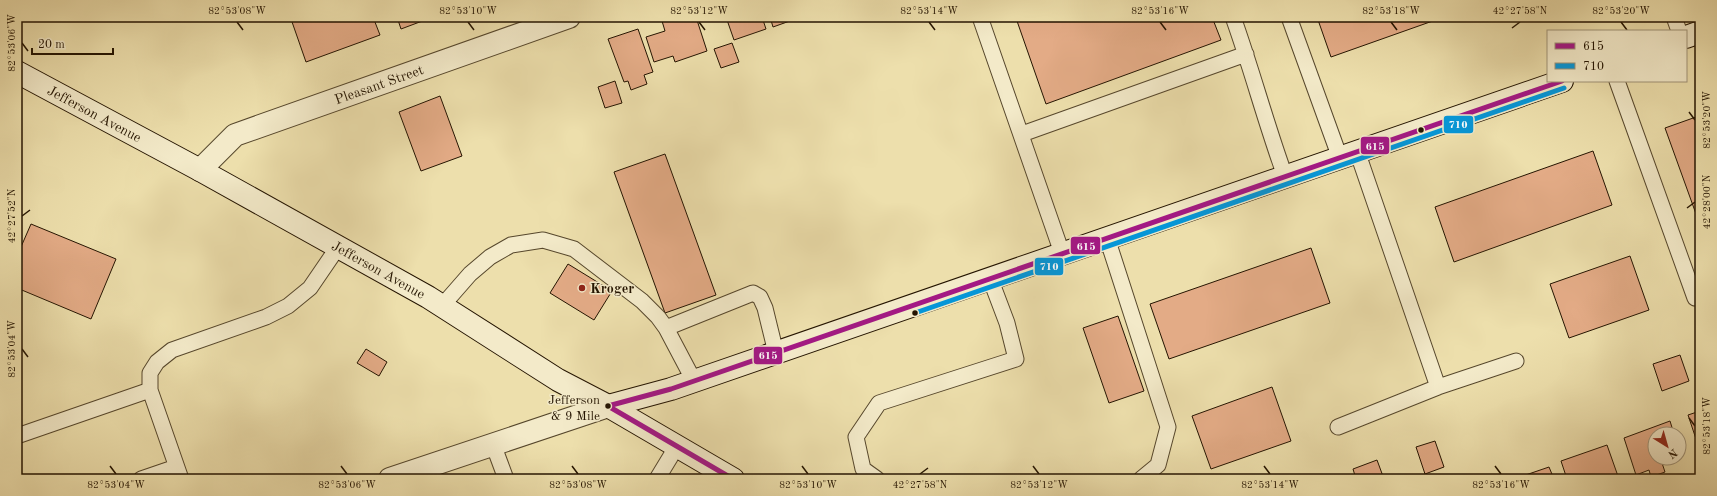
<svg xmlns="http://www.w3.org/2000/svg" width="1717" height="496" viewBox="0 0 1717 496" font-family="'Old Standard TT',serif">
	<rect width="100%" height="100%" fill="#eddfac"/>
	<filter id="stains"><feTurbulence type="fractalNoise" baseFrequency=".005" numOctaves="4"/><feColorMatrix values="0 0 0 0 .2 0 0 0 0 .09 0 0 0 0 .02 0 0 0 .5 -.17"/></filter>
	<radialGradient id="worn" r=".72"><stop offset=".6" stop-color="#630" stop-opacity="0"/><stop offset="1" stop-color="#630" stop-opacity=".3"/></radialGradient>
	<path fill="#e3ab86" stroke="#241401" d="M296,17h77l7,18 -74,27 -15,-43z
		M397,17h36l-32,12z
		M674,17h22l11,34 -32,11 -2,-6 -19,6 -8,-25 19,-6 -3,-10z
		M726,17h36l4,12 -32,11z
		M770,17h31l-28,10z
		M1026,17h186l9,23 -175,64 -29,-83z
		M1317,17h127l-113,40z
		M638,29l15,43 -9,3 3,9 -16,6 -3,-9 -4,1 -16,-43z
		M732,43l7,19 -18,6 -7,-19z
		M615,81l7,22 -17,5 -7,-21z
		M440,96l22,60 -41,15 -22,-59z
		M1696,117l4,10v98l-35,-97z
		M1593,151l19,54 -158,57 -19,-55z
		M665,154l51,141 -51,18 -51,-141z
		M31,224l85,35 -25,60 -74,-31v-32z
		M1311,248l19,55 -161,56 -19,-55z
		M1630,256l19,54 -80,28 -19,-54z
		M568,264l44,27 -18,29 -44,-27z
		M1118,316l26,75 -35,12 -26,-75z
		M366,349l21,13 -8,14 -22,-13z
		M1680,355l9,26 -27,10 -9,-27z
		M1272,387l19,54 -80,28 -19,-53z
		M1700,411v40l-12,-36z
		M1670,421l4,13h-19v24h23l-16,5 3,9 -14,5 -2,-7 -13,5 -12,-37z
		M1435,441l9,26 -19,7 -9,-27z
		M1607,445l12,34h-52l-6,-18z
		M1377,460l7,19h-28l-3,-10z
		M1549,467l5,12h-40z"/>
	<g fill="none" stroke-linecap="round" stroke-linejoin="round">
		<defs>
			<path id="lane" d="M980,17l82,236
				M1233,17c19,53 33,107 52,159
				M1289,17l51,141
				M1674,17l5,14
				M1617,81l78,217
				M1022,134l224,-80
				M1357,151l81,236 78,-26
				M1107,238l61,189 -10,38 -17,14
				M442,306l28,-32 20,-17 21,-12 32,-5 31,9 68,52 16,16 8,11 28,53
				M666,328l87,-35 7,4 5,11 11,45
				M1338,427l100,-40
				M17,436l133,-46
				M493,444l13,35
				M141,479l35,-12
				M181,479l-31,-89v-17l7,-11 15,-12 94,-33 22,-11 22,-18 28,-41
				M657,479l20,-33
				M877,479l-14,-10 -7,-32 23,-34 137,-44 -9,-36 -17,-45"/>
			<g id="street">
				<path id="s1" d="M200,170l35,-35 334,-118"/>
				<path d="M390,479l218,-73"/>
			</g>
			<g id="secondary">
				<path d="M1686,37l14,-5"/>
				<path id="s2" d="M17,72l183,98 228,127 130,83 50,26 125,73"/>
				<path d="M608,406l63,-17 891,-308"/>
			</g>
		</defs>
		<use href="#lane" stroke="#56472c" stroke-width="17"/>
		<use href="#street" stroke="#56472c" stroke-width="24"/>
		<use href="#secondary" stroke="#241401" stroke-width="24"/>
		<use href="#lane" stroke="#f3eac9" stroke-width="15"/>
		<use href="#street" stroke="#f3eac9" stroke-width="22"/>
		<use href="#secondary" stroke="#f3eac9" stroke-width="22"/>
		<defs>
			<path id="bus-1" d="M608,406l63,-17 891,-308
				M608,406l125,73"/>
			<path id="bus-2" d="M915,313l649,-225"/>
		</defs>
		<use href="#bus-1" stroke="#f3eac9" stroke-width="8"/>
		<use href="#bus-2" stroke="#f3eac9" stroke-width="8"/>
		<use href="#bus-1" stroke="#a31984" stroke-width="5"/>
		<use href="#bus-2" stroke="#0696d7" stroke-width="5"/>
	</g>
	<path fill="none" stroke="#241401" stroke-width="1.5" d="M237,22l6,8M468,22l6,8M699,22l6,8M929,22l6,8M1160,22l6,8M1391,22l6,8M1621,22l6,8M1512,28l8,-6M22,43l6,8M1689,112l6,8M1687,208l8,-6M22,216l8,-6M22,349l6,8M1689,418l6,8M110,466l6,8M341,466l6,8M572,466l6,8M802,466l6,8M1033,466l6,8M1264,466l6,8M1495,466l6,8M920,474l8,-6"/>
	<g fill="#241401" stroke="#f3eac9" stroke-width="1.5">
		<circle cx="1421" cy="130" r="3.5"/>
		<circle cx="915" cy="313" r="3.5"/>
		<circle cx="608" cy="406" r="3.5"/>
	</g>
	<circle fill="#8f2418" stroke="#f3eac9" stroke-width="1.5" cx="582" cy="288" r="4"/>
	<g text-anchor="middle" stroke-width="3" stroke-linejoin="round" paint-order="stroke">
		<g font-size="13" fill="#241401" stroke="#f3eac9" text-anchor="end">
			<text x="600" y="404">Jefferson<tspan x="600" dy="16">&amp; 9 Mile</tspan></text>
		</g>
		<g font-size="14" fill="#241401" stroke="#f3eac9">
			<text dy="5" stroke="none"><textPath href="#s1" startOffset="202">Pleasant Street</textPath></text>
			<text dy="5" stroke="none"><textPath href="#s2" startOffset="88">Jefferson Avenue</textPath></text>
			<text dy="5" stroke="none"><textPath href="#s2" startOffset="412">Jefferson Avenue</textPath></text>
		</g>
		<g font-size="14" font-weight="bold" fill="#241401" stroke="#f3eac9" text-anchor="start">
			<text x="590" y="293">Kroger</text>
		</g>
	</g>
	<g stroke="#f3eac9" stroke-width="1.5">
		<rect x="1443" y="115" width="31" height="19" rx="4" fill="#0696d7"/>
		<rect x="1360" y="136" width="30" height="19" rx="4" fill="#a31984"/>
		<rect x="1070" y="236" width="31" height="19" rx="4" fill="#a31984"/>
		<rect x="1034" y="257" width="30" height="19" rx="4" fill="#0696d7"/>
		<rect x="753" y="346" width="30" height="19" rx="4" fill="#a31984"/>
	</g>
	<g font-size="11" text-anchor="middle" font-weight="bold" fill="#fff">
		<text x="1458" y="128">710</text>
		<text x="1375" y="150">615</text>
		<text x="1086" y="250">615</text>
		<text x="1049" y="270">710</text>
		<text x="768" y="359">615</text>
	</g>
	<rect width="1717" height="496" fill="none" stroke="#eddfac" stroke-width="44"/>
	<rect x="1547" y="30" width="140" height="52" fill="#f3eac9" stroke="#a09479"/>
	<rect x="1555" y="43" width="20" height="6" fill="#a31984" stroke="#a09479"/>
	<text x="1583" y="50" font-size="12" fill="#241401">615</text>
	<rect x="1555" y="63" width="20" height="6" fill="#0696d7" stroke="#a09479"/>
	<text x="1583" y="70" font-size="12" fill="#241401">710</text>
	<g transform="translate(1667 446) rotate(143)"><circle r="19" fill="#f3eac9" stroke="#a09479"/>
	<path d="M0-3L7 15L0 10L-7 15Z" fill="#8f2418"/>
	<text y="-6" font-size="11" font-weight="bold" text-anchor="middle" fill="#241401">N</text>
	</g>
	<path d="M32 48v6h81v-6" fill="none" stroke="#241401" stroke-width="2"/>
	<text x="38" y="48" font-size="12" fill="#241401" stroke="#f3eac9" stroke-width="3" paint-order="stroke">20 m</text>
	<rect x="22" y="22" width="1673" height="452" fill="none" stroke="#241401" stroke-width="1.5"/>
	<g font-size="10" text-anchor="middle" fill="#241401">
		<text x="237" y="14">82°53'08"W</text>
		<text x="468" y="14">82°53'10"W</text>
		<text x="699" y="14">82°53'12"W</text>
		<text x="929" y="14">82°53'14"W</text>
		<text x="1160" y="14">82°53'16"W</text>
		<text x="1391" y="14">82°53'18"W</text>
		<text x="1520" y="14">42°27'58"N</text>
		<text x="1621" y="14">82°53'20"W</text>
		<text transform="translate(11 43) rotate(-90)" y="4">82°53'06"W</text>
		<text transform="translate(1706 120) rotate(-90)" y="4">82°53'20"W</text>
		<text transform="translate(1706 202) rotate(-90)" y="4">42°28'00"N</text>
		<text transform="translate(11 216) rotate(-90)" y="4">42°27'52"N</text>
		<text transform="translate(11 349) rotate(-90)" y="4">82°53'04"W</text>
		<text transform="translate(1706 426) rotate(-90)" y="4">82°53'18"W</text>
		<text x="116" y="488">82°53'04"W</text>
		<text x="347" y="488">82°53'06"W</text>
		<text x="578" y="488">82°53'08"W</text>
		<text x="808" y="488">82°53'10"W</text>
		<text x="920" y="488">42°27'58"N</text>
		<text x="1039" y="488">82°53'12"W</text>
		<text x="1270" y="488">82°53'14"W</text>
		<text x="1501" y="488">82°53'16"W</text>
	</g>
	<rect width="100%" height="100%" filter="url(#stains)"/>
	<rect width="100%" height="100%" fill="url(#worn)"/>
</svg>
